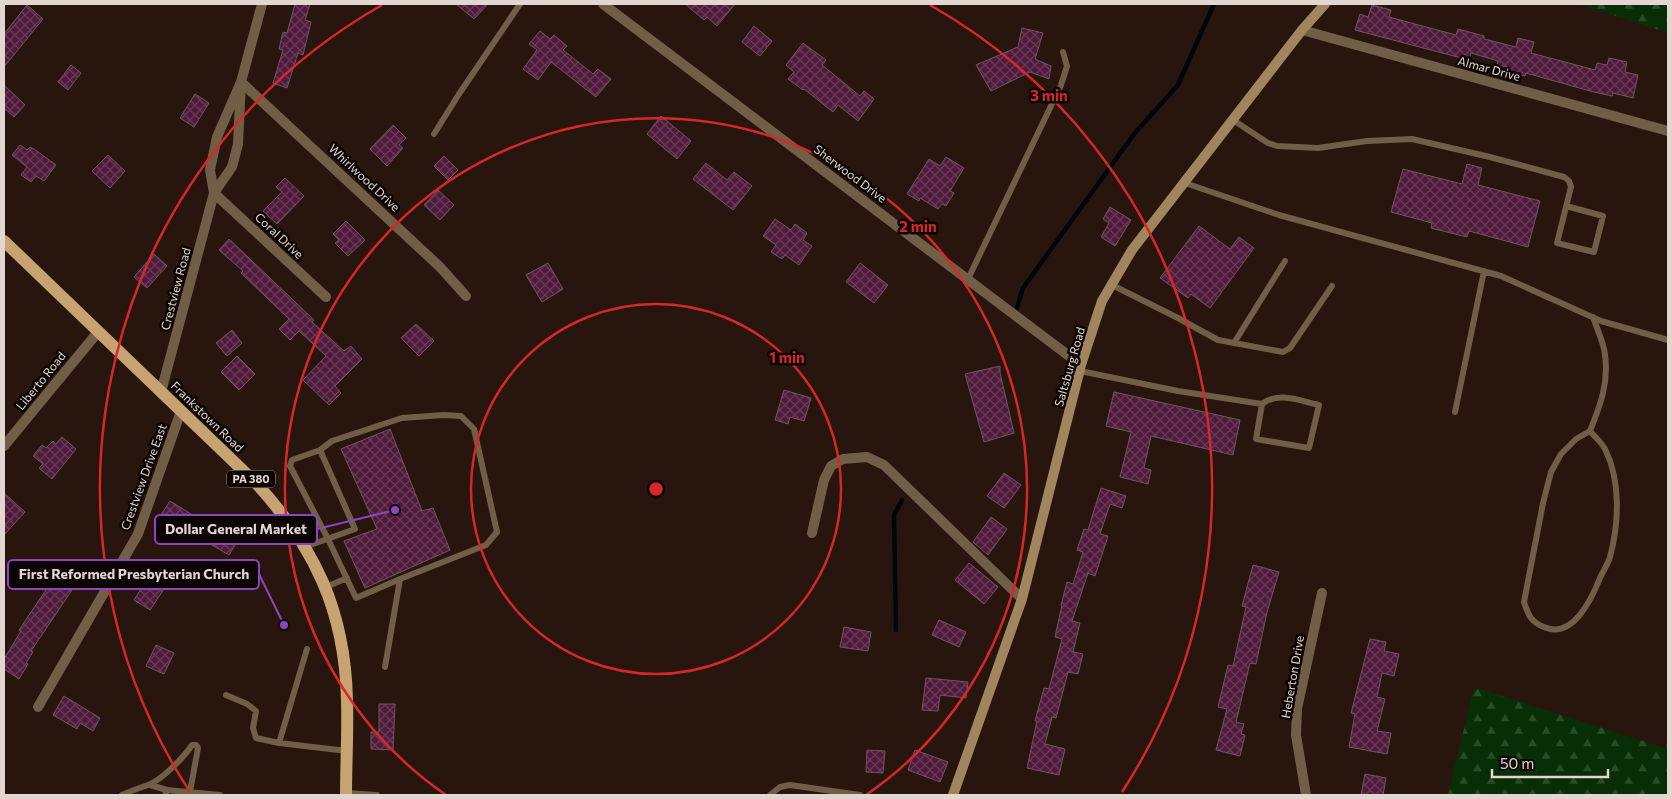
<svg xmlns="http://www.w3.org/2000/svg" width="1672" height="799" viewBox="0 0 1672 799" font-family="Commissioner,sans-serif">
	<defs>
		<pattern id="forest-firs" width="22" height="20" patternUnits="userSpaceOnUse" patternTransform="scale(1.25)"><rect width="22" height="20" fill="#072e05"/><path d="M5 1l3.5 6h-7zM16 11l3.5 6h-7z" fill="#2b4b28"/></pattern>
		<pattern id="building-cross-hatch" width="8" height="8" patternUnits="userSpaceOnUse" patternTransform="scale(1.25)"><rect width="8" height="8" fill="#501a3c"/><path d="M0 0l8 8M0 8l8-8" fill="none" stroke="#693a57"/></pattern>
	</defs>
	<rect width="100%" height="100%" fill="#28150d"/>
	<path fill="url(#forest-firs)" d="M1579,4h89v29z
		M1474,687l191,61 3,-8v55h-220z"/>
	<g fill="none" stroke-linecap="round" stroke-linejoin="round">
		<path stroke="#00060e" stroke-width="4.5" d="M1017,308l6,-20 111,-154 44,-49 36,-81
			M896,630l-2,-115 8,-15"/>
	</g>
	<path fill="url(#building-cross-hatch)" stroke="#6d5662" d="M295,4h15l-5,16 6,2 -8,33 -5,-2 -11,35 -14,-5 10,-33 -4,-1 4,-17 4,1z
		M456,4h32l-14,15z
		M685,4h50l-18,22 -10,-9 -3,3z
		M27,5l16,14 -39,48v-33z
		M1372,5l19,5 -2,7 67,18 2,-6 26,7v3l32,8 2,-9 16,4 -3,11 64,17 2,-7 10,2 2,-7 18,4 -2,10 13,3 -5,23 -20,-5 -1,3 -22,-5 -64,-18 -1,3 -18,-4 1,-5 -11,-2 1,-4 -27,-8 -2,7 -114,-30 5,-16 8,3z
		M754,26l18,15 -12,15 -18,-14z
		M1022,28l21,5 -8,26 16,7 -2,13 -19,-7 -39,19 -15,-26 42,-18z
		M540,31l10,8 4,-4 13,11 -4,4 30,24 5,-5 13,10 -15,18 -45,-35 -13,18 -15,-11 14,-19 -8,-6z
		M803,43l23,17 -4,5 38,31 4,-5 10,8 -16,22 -20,-16 -5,7 -29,-23 -1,1 -15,-11 6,-7 -8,-7z
		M71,65l10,8 -13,17 -10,-8z
		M4,85l21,20 -11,12 -10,-9z
		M195,94l14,9 -15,24 -14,-9z
		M661,116l30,25 -14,18 -30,-25z
		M393,125l13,13 -7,7 4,3 -16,18 -17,-17z
		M20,145l7,5 3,-3 4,2 22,16 -12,16 -8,-5 -5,6 -10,-7 6,-8 -15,-12z
		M108,155l17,16 -15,17 -18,-17z
		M444,156l14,14 -10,10 -14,-14z
		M946,157l18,11 -14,23 4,2 -8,13 -4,-2 -4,5 -18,-11 -1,3 -12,-7 22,-35 11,7z
		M706,163l21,17 7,-8 18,14 -19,24 -40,-31z
		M1467,164l15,4 -4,17 62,16 -12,46 -59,-16 -2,6 -36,-9 1,-5 -41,-11 12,-43 59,15z
		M285,178l19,18 -27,28 -14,-13 19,-19 -6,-5z
		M438,190l16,15 -14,15 -16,-15z
		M1110,207l21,13 -16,26 -14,-9 8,-14 -6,-4z
		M775,219l16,11 4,-6 12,9 -4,7 9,6 -13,19 -14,-10 -3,4 -11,-7 5,-7 -13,-9z
		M346,221l19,19 -17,16 -13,-13 4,-3 -6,-6z
		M1199,226l31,23 9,-12 15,11 -44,60 -19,-14 -3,4 -28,-20z
		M229,239l85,81 -2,2 32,29 7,-5 11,13 -27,27 6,7 -12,12 -26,-25 23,-24 -27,-25 -9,9 -11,-11 10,-10 -48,-46 2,-2 -24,-21z
		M154,254l13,12 -20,22 -13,-11z
		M548,263l15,26 -21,13 -16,-27z
		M860,263l28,22 -14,18 -28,-21z
		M416,324l18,17 -15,15 -18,-18z
		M232,330l10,13 -15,13 -11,-13z
		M237,356l18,18 -16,16 -18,-18z
		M1000,366v7l14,60 -30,9 -19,-68z
		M784,390l27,8 -7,23 -14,-4 -2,7 -13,-4z
		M1114,392l126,28 -7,35 -82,-19 -7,32 7,2 -3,14 -28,-7 11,-45 -25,-6z
		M390,429l32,82 11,-3 17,42 -85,38 -21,-47 33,-12 -36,-80z
		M62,437l14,12 -24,30 -13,-11 4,-4 -10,-8 9,-11 4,3 7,-7 3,3z
		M1004,473l17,12 -17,23 -17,-12z
		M1101,488l25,8 -4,12 -12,-4 -10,30 8,2 -13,40 -7,-3 -16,48 8,2 -7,29 10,2 -5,20 -10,-2 -12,46 -4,-1 -7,27 20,5 -6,26 -32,-7 10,-47h-2l9,-33 5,1 13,-50 -7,-2 7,-32h-1l6,-23 6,2 10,-32 -6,-2 7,-21 4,1z
		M4,493l21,19 -21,23z
		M170,501l67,41 -8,13 -68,-40z
		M991,517l16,12 -19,26 -15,-13z
		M969,563l29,24 -14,17 -29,-24z
		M1253,565l26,7 -12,40 -11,52 -6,-1 -14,59 8,2 -3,10 4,1 -5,21 -24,-6 11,-41 -9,-2 10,-42 5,1 13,-59 -4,-1z
		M60,569l18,12 -47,70 2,1 -7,11 2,1 -9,15 -15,-10v-10l17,-28 -2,-1z
		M148,578l16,11 -14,21 -16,-10z
		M939,620l27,12 -7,15 -27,-12z
		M844,627l27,5 -3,19 -28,-4z
		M1370,639l16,3 -2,9 15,3 -5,22 -12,-3 -5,24 8,2 -8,32 14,2 -4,21 -38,-7 6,-33 -4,-1z
		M156,645l18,8 -10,21 -18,-8z
		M926,678l42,4 -2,16 -26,-3 -2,16 -16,-1z
		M64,696l36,22 -7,13 -13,-8 -3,6 -24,-14z
		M379,704h16l-2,46 -22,-1v-17h8z
		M867,750l18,1 -2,22 -17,-1z
		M915,750l33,12 -8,20 -32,-12z
		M1365,774l21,4 -3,17h-22z"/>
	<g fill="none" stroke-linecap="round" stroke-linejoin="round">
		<path stroke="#705e47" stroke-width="6" d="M1233,120l35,23 9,3 41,2 49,-7 45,-2 78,18 74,20 5,4 2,6 -14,56 37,9 9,-36 -37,-10
			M434,134l25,-40 61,-90
			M1185,183l94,32 222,61 100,45 67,19
			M968,279l93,-194 6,-19 -4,-14
			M1112,285l66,33 40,22 65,12 7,-4 42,-62
			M1234,343l51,-82
			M1080,371l98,20 84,13c17,-13 38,-3 57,1l-10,43 -53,-9 6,-35
			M1455,412l29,-141
			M1590,431c5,6 12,12 15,18 16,32 14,74 5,108 -2,7 -7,14 -10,21 -8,20 -27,62 -56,49 -13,-5 -16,-12 -20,-25l19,-99 8,-31 10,-18 15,-15 14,-8c10,-25 19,-48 15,-76 -1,-12 -8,-26 -12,-38
			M320,450l12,-9 70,-23 42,-3 17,1 13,13 23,103 -11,13 -86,34
			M305,547l50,-18 -35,-79 -28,10 -2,6 38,73 28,59 44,-19 -15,88
			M326,587l21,-9
			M307,649l-28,94 68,8
			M226,695l21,9 9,7 -3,17 3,10 23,5
			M150,785l17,5
			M346,793l31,2
			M122,795c9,-4 17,-7 26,-10 14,-5 36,-28 44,-40h4l2,3 -8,44
			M165,795l2,-5 53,5
			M770,795l10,-8 10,-2 70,10"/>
		<path stroke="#705e47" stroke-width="10" d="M603,4l478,361
			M1302,30l366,101
			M241,82l199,185 26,29
			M214,193l-4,-23 7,-33 24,-55 21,-78
			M214,193l112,104
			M161,392l53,-199 18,-26 6,-23 3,-62
			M4,446l94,-114
			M812,533l12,-53 7,-14 12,-7 24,-2 17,8 138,134
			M38,707l100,-173 43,-123
			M1306,795l-10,-60 1,-26 25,-116"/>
		<path stroke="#a1855f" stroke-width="10" d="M953,795l69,-196 59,-234 21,-64 30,-51 170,-220 23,-26"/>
		<path stroke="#c8a372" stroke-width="12" d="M4,241l251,241c60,65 90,129 92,218 1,32 -1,64 -1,95"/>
	</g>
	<g fill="none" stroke="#d62828" stroke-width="2.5">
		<circle cx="656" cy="489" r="185"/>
		<path d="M446 795A371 371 0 1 1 866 795"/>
		<path d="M190 792A556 556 0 0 1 382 5M930 5A556 556 0 0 1 1122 792"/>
	</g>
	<g text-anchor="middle" stroke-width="5" stroke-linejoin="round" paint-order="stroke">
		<rect fill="#0b0402" stroke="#a29692" stroke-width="1" x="227" y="470.5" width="48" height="17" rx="4"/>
		<g font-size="11" font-weight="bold" fill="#e3d5cf">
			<text x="251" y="483">PA 380</text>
		</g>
		<g font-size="12" fill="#e3d5cf" stroke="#0b0402">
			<text transform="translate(1489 69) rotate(15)" y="4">Almar Drive</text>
			<text transform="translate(850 174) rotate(37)" y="4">Sherwood Drive</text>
			<text transform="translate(364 178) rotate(43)" y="4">Whirlwood Drive</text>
			<text transform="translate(279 236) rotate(43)" y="4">Coral Drive</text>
			<text transform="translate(176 289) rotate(-75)" y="4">Crestview Road</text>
			<text transform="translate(1070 367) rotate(-74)" y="4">Saltsburg Road</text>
			<text transform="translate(41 381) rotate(-51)" y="4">Liberto Road</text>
			<text transform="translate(207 417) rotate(44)" y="4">Frankstown Road</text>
			<text transform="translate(144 477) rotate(-70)" y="4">Crestview Drive East</text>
			<text transform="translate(1293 677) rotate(-80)" y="4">Heberton Drive</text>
		</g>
	</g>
	<circle cx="656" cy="489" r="8" fill="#d62828" stroke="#0b0402" stroke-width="2.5"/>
	<g font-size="15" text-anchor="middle" font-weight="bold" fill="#d62828" stroke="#0b0402" stroke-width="5" stroke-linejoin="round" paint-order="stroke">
		<text x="1049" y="101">3 min</text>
		<text x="918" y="232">2 min</text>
		<text x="787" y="363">1 min</text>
	</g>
	<path fill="none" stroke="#8b45c1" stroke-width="2" d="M395 510L317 529M284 625L259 574"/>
	<g fill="#8b45c1" stroke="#0b0402" stroke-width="2">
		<circle cx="395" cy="510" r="5"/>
		<circle cx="284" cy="625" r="5"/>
	</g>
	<g fill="#0b0402" stroke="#8b45c1" stroke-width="2">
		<rect x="155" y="515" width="162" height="29" rx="5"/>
		<rect x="8" y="560" width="251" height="29" rx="5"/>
	</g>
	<g font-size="14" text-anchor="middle" font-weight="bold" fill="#e3d5cf">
		<text x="236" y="534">Dollar General Market</text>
		<text x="134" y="579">First Reformed Presbyterian Church</text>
	</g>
	<rect width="1672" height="799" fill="none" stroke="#e3d5cf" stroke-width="10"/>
	<path d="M1492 769v8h116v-8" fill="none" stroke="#e3d5cf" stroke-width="2.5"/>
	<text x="1500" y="769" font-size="15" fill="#e3d5cf" stroke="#0b0402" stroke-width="4" paint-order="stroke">50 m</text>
</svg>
